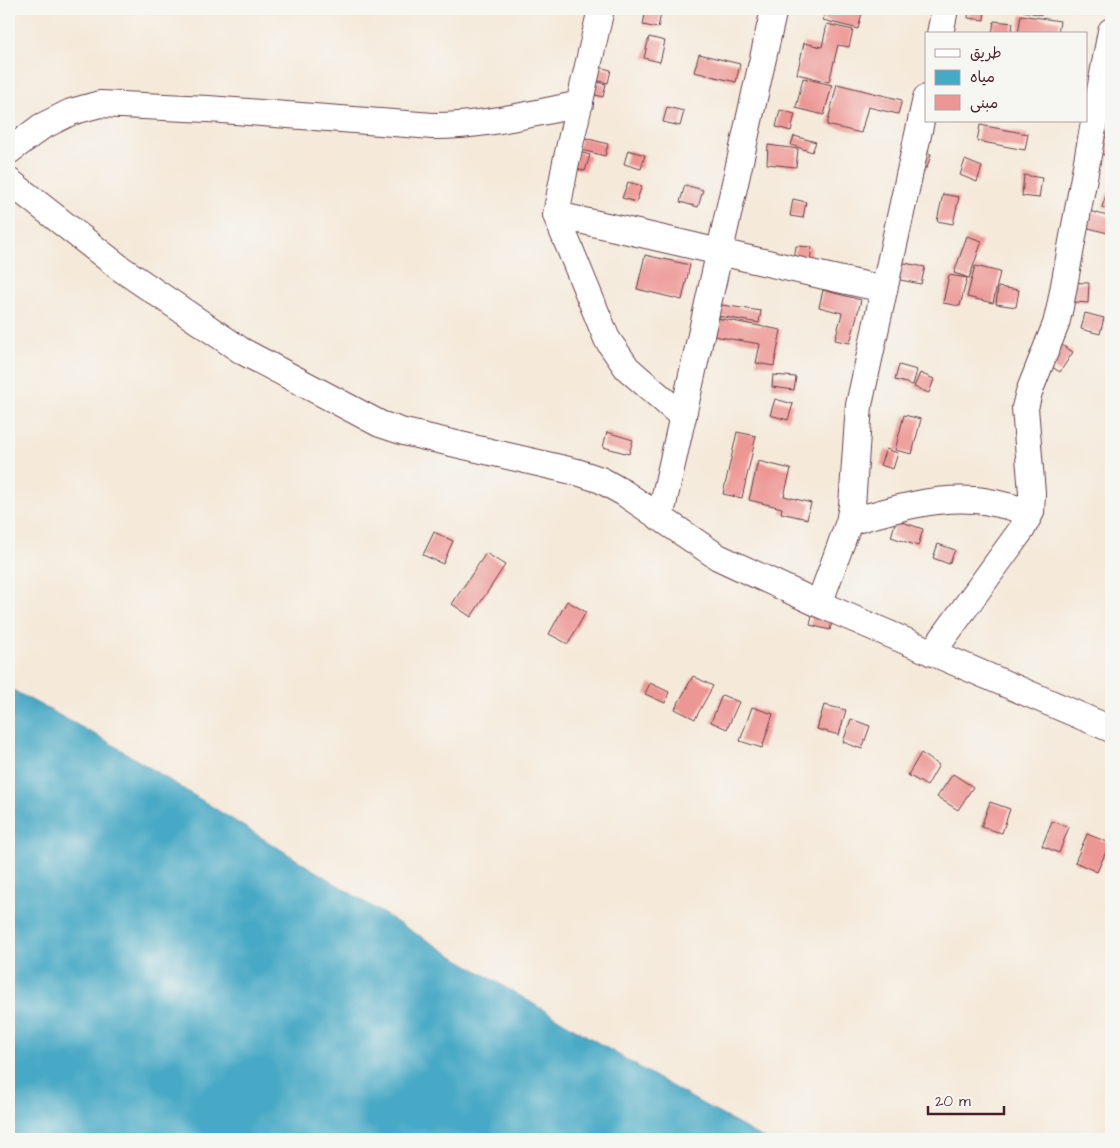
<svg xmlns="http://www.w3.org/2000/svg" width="1120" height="1148" viewBox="0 0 1120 1148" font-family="'Architects Daughter','Playpen Sans Arabic',sans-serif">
	<rect width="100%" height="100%" fill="#f6f6f2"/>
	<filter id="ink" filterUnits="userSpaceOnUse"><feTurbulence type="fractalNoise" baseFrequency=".02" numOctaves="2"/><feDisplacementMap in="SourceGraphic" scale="10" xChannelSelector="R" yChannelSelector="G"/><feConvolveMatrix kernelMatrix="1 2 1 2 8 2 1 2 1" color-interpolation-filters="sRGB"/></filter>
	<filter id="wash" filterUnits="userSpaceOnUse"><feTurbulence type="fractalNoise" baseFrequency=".0096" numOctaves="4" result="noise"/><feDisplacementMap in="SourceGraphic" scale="20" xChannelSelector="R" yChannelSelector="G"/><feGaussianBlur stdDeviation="1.12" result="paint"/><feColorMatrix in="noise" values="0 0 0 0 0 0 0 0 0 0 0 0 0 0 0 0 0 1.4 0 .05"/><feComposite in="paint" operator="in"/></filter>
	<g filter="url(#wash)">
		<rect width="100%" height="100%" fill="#f5e9d9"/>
		<path fill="#46a9c5" stroke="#486478" d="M9,688l96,52 298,186 254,152 107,61h-755z"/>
		<g id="blocks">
			<path fill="#ed9794" d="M646,9h16l-4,19 -15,-3z
				M826,9h19l17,4 -4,16 -35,-9z
				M969,9h16l-1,11 -16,-2z
				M1023,9h20l-1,6 -19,-4z
				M1021,15l39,6 -2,13h-40z
				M994,21l19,2 -2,11h-19z
				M827,24l26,6 -4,17 -11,-2 -9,37 -32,-8 7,-31 18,4z
				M649,37l16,4 -5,21 -16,-4z
				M699,54l41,10 -4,18 -42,-10z
				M590,65l21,5 -3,13 -21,-5z
				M803,78l29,7 -8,30 -28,-7z
				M588,80l18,4 -3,13 -18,-5z
				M837,84l65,16 -4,14 -30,-7 -7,26 -34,-8z
				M667,107l17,4 -4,15 -17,-4z
				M780,110l15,4 -4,17 -15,-4z
				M980,125l48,9 -3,16 -48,-9z
				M794,136l22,6 -4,10 -21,-7z
				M581,137l27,7 -3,12 -27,-7z
				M1102,137l9,1v18l-11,-2z
				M768,145l30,4 -2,18 -29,-3z
				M573,150l17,5 -5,16 -16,-4z
				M628,150l17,5 -4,14 -17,-5z
				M914,150l17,4 -4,14 -17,-4z
				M965,160l17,7 -5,15 -17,-7z
				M1024,175l18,3 -3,20 -17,-2z
				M628,182l14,4 -6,16 -14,-4z
				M685,185l18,5 -5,17 -18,-5z
				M1108,190l3,1v19l-9,-3z
				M943,194l16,3 -6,27 -16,-3z
				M793,199l13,3 -3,16 -13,-2z
				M1078,208l33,9v17l-37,-10z
				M967,236l15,5 -13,37 -15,-5z
				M796,246l16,1 -2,15 -16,-2z
				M645,255l45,10 -8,35 -45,-11z
				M894,261l31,6 -4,17 -31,-6z
				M975,266l25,6 -7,31 -26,-6z
				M949,275l18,3 -7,28 -17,-3z
				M1062,282l27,1 -1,20 -27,-2z
				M998,287l21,3 -3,17 -20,-3z
				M823,290l38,10 -11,43 -15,-3 7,-27 -23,-6z
				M709,303l52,8 -2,12 -52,-9z
				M1085,313l19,5 -4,16 -19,-5z
				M706,316l75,14 -7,36 -18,-3 4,-19 -58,-10z
				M1060,344l13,8 -13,20 -13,-8z
				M899,365l18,5 -4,15 -18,-5z
				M920,373l14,6 -5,14 -15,-6z
				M773,375l23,2 -2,13 -22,-3z
				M775,399l18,5 -5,16 -18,-5z
				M904,415l17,4 -9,35 -17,-4z
				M607,432l26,8 -4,14 -26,-7z
				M737,432l19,4 -14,62 -19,-4z
				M886,449l12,4 -5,16 -13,-4z
				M758,461l33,8 -7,27 27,7 -4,16 -26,-6 1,-5 -33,-8z
				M896,520l27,9 -5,17 -27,-9z
				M434,532l19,9 -10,23 -20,-9z
				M938,544l17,6 -6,14 -16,-6z
				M486,553l19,12 -34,52 -19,-13z
				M567,601l19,11 -18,32 -19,-10z
				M814,608l20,6 -4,16 -20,-5z
				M693,676l20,10 -18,33 -20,-10z
				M650,683l19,9 -4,11 -20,-9z
				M722,695l17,7 -12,27 -16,-7z
				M824,705l22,5 -7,25 -22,-6z
				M752,707l21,7 -11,34 -22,-7z
				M851,719l19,7 -8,23 -19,-7z
				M921,753l18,12 -12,21 -19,-11z
				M953,774l20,13 -15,23 -21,-13z
				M990,802l20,7 -8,24 -21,-6z
				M1052,821l17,6 -10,26 -17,-7z
				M1087,834l23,9 -13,29 -22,-10z"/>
		</g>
	</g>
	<g filter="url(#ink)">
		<use href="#blocks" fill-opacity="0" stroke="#643d45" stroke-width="1"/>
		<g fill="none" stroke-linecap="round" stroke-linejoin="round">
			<defs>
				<path id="minor" d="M601,9l-35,153 -10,53 51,124 20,29 56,49
					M940,34l5,-25
					M9,151l32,-24 30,-15 29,-8 108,5 225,17c50,0 98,-12 147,-22
					M9,181l111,87 100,68 22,15 138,73 24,8 173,40 24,8 23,13 94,64 101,47 292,125
					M556,215c109,23 218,51 328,74
					M660,518l114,-509
					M849,522c41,-12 82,-25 125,-22 19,1 39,8 57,12
					M819,604l30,-82 3,-16 7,-101 67,-307
					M932,653l90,-124 9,-17 1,-19 -7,-85 4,-16 27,-68 4,-17 51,-276"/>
			</defs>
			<use href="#minor" stroke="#643d45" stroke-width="28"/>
			<use href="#minor" stroke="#fff" stroke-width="26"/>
		</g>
	</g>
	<rect width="1120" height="1148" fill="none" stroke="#f6f6f2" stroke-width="30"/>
	<rect x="925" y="32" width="162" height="90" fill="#f6f6f2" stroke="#b1a0a2"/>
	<rect x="935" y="49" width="25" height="8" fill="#ffffff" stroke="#b1a0a2"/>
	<text x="970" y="58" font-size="15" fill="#4a1f2b">طريق</text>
	<rect x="935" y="70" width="25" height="15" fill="#46a9c5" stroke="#b1a0a2"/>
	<text x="970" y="82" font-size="15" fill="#4a1f2b">مياه</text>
	<rect x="935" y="95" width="25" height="15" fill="#ed9794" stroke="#b1a0a2"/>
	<text x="970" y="108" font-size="15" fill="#4a1f2b">مبنى</text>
	<path d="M928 1106v8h76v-8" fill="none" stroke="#4a1f2b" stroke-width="2.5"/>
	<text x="935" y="1106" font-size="15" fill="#4a1f2b" stroke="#f6f6f2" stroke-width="4" paint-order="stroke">20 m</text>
</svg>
